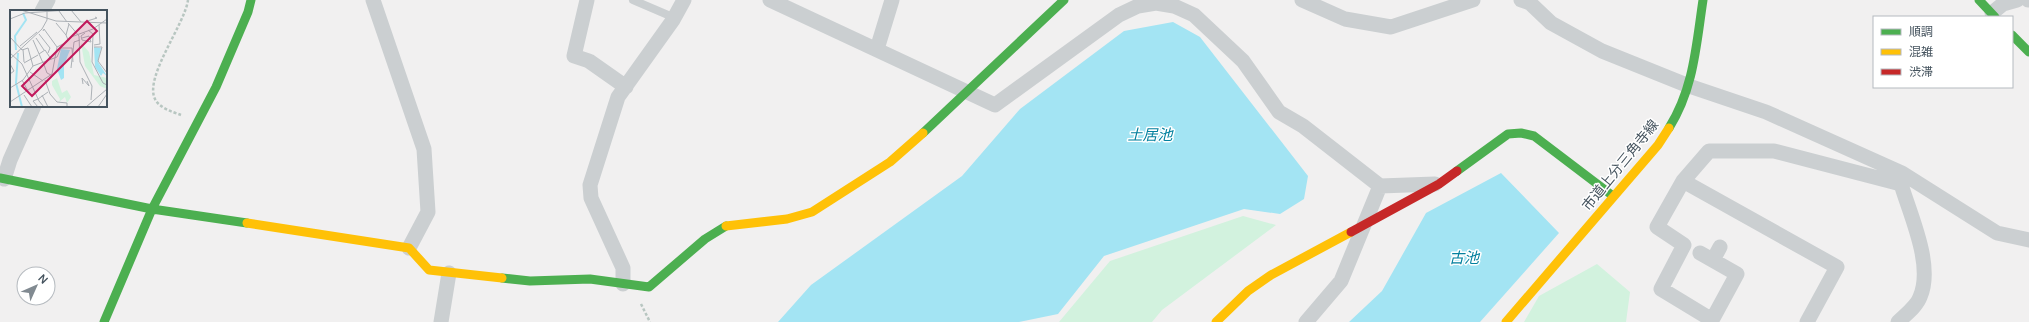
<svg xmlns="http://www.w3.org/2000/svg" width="2029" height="322" viewBox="0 0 2029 322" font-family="Manrope,'Noto Sans JP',sans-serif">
	<rect width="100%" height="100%" fill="#f1f0f0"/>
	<path fill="#d2f2de" d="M1243,216l33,9 -114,85 -10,12h-93l51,-61z
		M1597,264l33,28 -4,30h-102l15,-26z"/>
	<path fill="#a3e4f3" d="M1173,22l27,15 108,139 -4,23 -24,15 -36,-5 -140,47 -46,58 -39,8h-241l33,-37 151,-109 58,-67 104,-78z
		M1501,173l58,60 -79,89h-131l33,-31 44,-78z"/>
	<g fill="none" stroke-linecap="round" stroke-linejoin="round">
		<path stroke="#b8c6c1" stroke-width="2.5" stroke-dasharray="3 2" stroke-linecap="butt" d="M181,115c-8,-3 -22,-7 -26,-16 -11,-22 30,-75 33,-99
			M641,304l9,18"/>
		<path stroke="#cbcfd1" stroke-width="8" d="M633,0l42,18"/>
		<path stroke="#cbcfd1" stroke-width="15" d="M373,0l51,149 4,63 -19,36
			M587,0l-13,56 15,5 37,26
			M770,0l225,105 124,-90 19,-9 18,-3 18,3 20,9 49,46 36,51 24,14 77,60 -39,95 -35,41
			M1302,0l43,19 46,8 82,-27
			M1521,0l9,3 21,20 51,28 87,35 77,26 136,61 95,60 32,7
			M2028,0h1
			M42,11l6,-11
			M1992,13l11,-9 14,-4
			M877,49l15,-49
			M4,179l6,-19 24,-54
			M1683,181l154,86 -30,55
			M1380,186l55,-2
			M1700,253l37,21 -25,46
			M1713,260l7,-13
			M623,284v-16l-32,-70 -1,-13 28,-88 55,-77 11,-20
			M441,322l8,-49
			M1711,322l1,-2 -51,-31 23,-44 -27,-18 26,-46 26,-30h65l127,33
			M1898,322c7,-7 19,-16 22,-25 14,-32 -10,-82 -19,-113l1,-10"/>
		<path stroke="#4caf50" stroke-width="9" d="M1979,0l16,17
			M2012,35l17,17
			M1669,128c25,-40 27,-82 34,-128
			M923,133l141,-133
			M1457,171l51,-37 13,-1 13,3 79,60
			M0,178l152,31 95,14
			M502,278l28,3 60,-2 59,8 56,-48 21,-13
			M104,322l48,-113 64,-122 32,-75 3,-12"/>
		<path stroke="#ffc107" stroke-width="9" d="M247,223l162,25 20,22 73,8
			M726,226l61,-7 25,-7 78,-50 33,-29
			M1216,322l32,-31 23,-16 80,-43
			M1506,322l152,-177 11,-17"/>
		<path stroke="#c62828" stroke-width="9" d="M1351,232l88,-48 18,-13"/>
	</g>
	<g text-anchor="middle" stroke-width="3" stroke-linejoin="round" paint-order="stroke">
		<g font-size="14" fill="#45535e" stroke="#fff">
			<text transform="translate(1620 165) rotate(-51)" y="5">市道上分三角寺線</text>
		</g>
		<g font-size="15" font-style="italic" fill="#03809e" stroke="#fff">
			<text x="1150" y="140">土居池</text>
			<text x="1464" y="263">古池</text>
		</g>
	</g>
	<g transform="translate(10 10)">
		<rect width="97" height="97" fill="#f1f0f0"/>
		<path d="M71,33l8,9 5,23 13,3v11l-7,-3 -15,-20zM47,68l5,15 5,-3 4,7 -4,6 -2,-6 -6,5 1,-3 -8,-14v-4z" fill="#d2f2de"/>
		<path d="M84,37l7,1 -3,14 9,14 -4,-3 -2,3 -6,-9zM51,39l9,1 -6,15v13l-3,2 -4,-11z" fill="#a3e4f3"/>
		<path fill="none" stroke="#a3e4f3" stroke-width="2" d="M6,40l-1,-14 11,-16 -3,-7M8,43l-2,30 6,24"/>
		<path fill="none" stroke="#acb1b6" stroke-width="1" d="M11,0l35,11 51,2M61,0l10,12M49,1l8,11M0,9l15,-6 43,-3M77,11l10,-3 -2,-1M46,13l10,12M58,13l11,13 1,26 12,24 -1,14M78,20l5,4 -1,28 11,21 4,2M75,23l-4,3 1,4 9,2M29,24l11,14 -2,5M0,27l12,13 6,-2 5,18 -10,14 -13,8M26,28l8,12M72,28l7,-2 2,6M23,30l10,23M58,30l-2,-5 3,-11M84,35l6,-1 -1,-19M10,36l17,-14M47,37l10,-5 4,-5 22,-8 14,-10M84,37h8l-4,14 9,12M13,39l1,13M0,43l12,11 17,37 5,6M29,44l6,-4 6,9M0,49l32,-30 5,-9v-10M33,52l4,11 4,2M14,53l14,-8M0,54l4,7 -4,3M23,56l24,-9 4,-9h11l1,14M61,58l3,-26 6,-2M20,62l13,9M12,70l6,11M35,70l5,14 7,8 10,1v4M73,74l-1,-6 7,8 -2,-5M14,85l8,12M32,85l6,12M28,89l10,-7M0,92l42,-28 5,-27 -13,-18 -1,2M28,97l-5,-6 5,-2M76,97l21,-18M88,97l9,-13"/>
		<path fill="#c2185b" fill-opacity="0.15" stroke="#c2185b" stroke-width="2" d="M77,11l10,10 -65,65 -10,-10z"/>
		<rect width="97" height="97" fill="none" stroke="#45535e" stroke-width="2"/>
	</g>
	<rect x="1873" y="16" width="140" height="72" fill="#ffffff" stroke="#b5babf"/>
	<rect x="1881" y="29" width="20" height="6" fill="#4caf50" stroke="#b5babf"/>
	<text x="1909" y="36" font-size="12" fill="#45535e">順調</text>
	<rect x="1881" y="49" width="20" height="6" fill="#ffc107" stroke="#b5babf"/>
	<text x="1909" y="56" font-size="12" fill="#45535e">混雑</text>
	<rect x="1881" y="69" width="20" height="6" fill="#c62828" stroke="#b5babf"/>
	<text x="1909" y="76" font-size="12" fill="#45535e">渋滞</text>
	<g transform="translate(36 286) rotate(45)"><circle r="19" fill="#ffffff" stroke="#b5babf"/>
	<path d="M0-3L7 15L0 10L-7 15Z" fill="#818a91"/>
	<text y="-6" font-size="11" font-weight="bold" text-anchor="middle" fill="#45535e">N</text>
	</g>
</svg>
